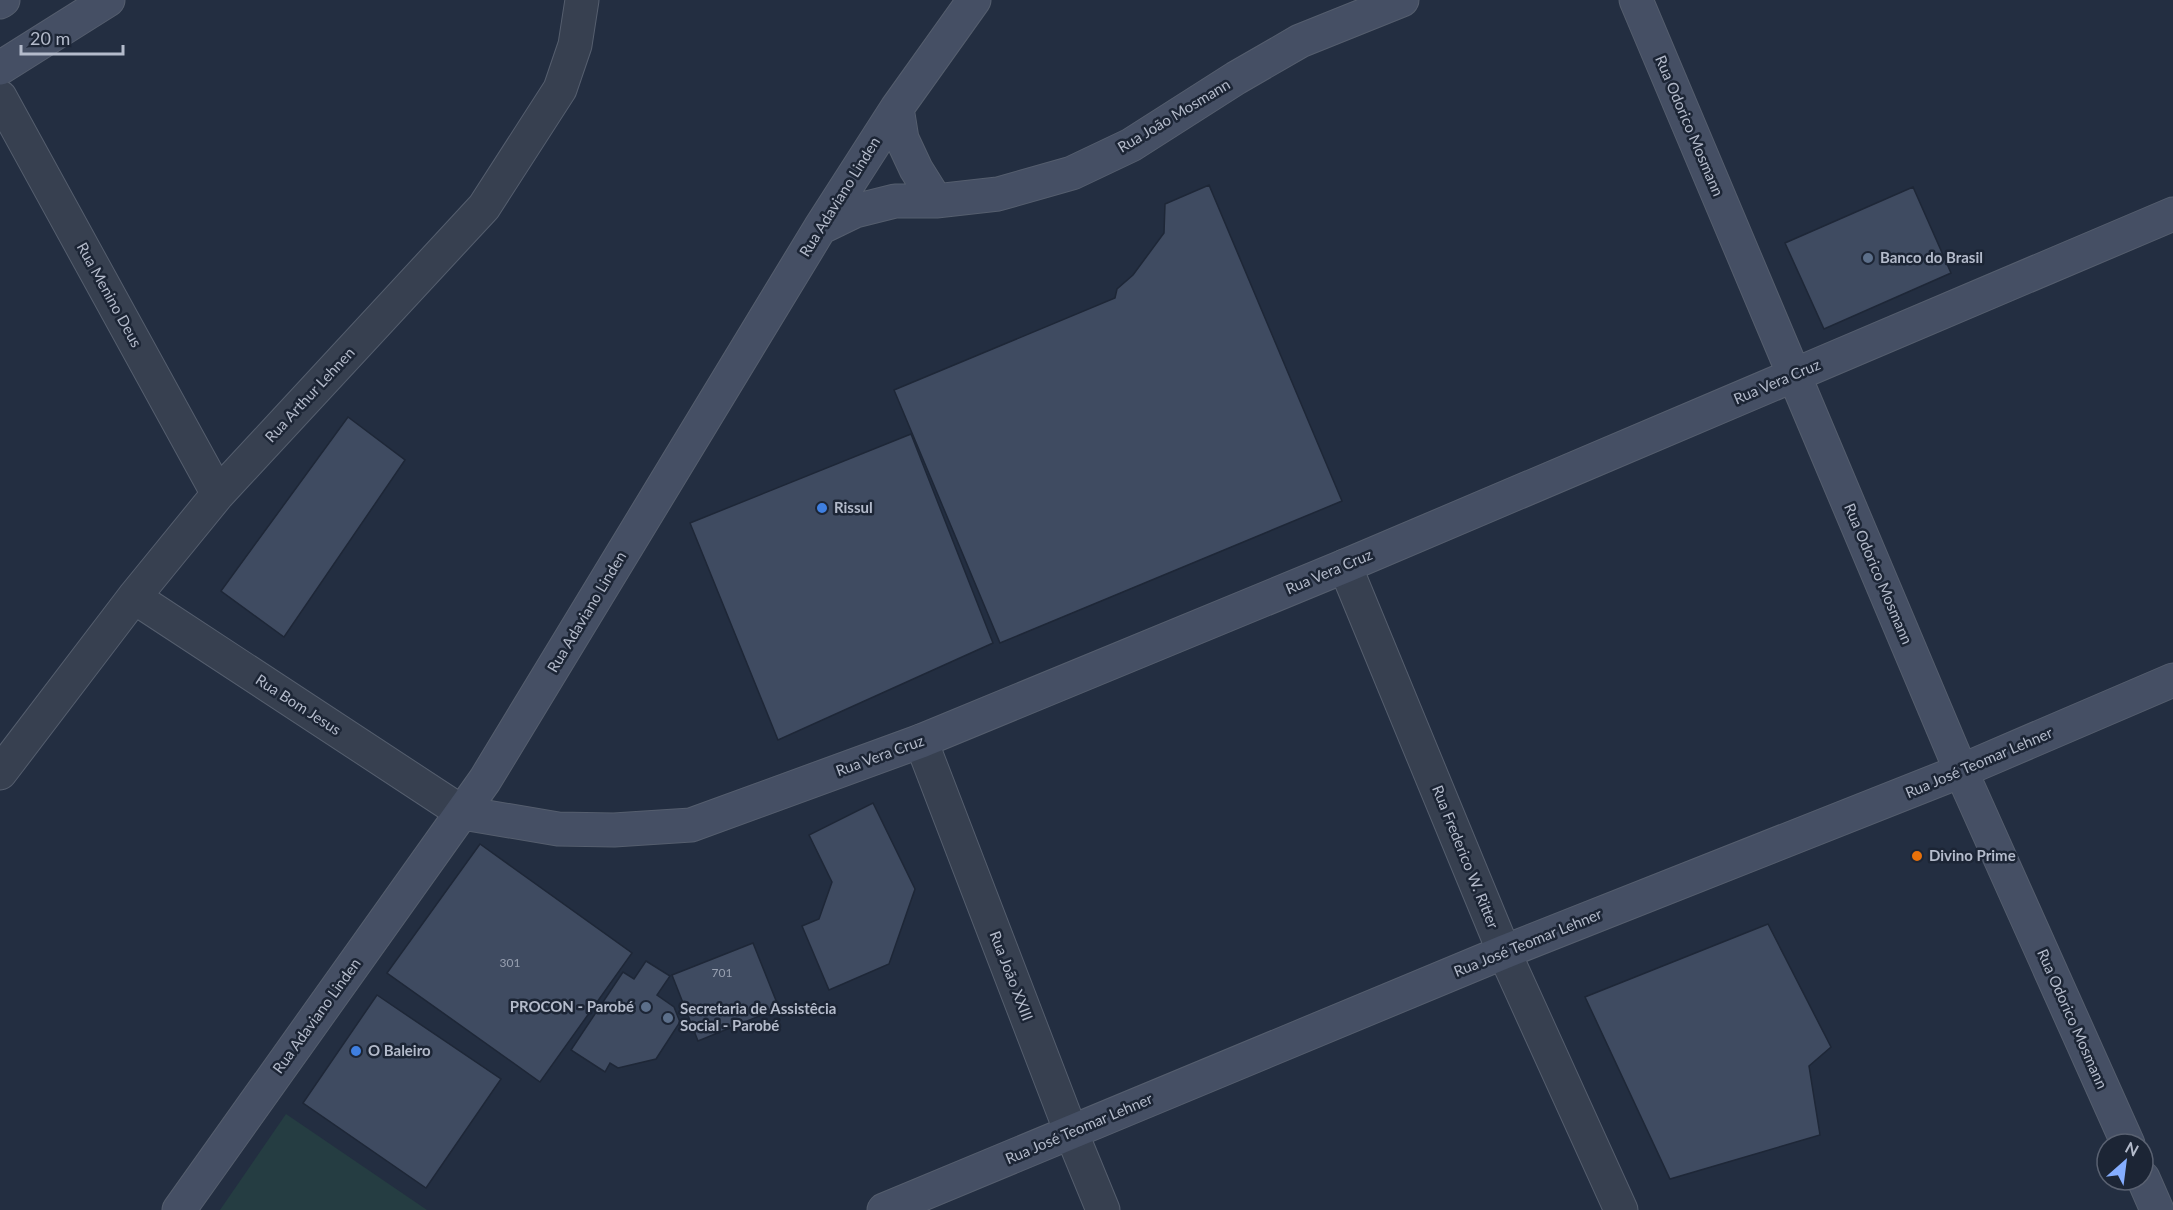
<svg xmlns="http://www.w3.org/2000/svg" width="2173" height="1210" viewBox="0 0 2173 1210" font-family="Lato,sans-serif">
	<rect width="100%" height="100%" fill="#232e41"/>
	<path fill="#253d42" d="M286,1114l141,96h-207z"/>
	<path fill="#3f4b61" stroke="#1e2737" stroke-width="1.5" d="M1209,185l133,316 -342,142 -106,-253 221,-92 2,-9 16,-14 31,-42 1,-29z
		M1913,187l38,86 -127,56 -39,-86z
		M348,417l57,43 -121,177 -63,-46z
		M911,434l82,209 -215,97 -88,-217z
		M873,803l42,86 -26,75 -60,26 -27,-64 17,-7 13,-37 -23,-47z
		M480,844l152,109 -92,129 -153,-109z
		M1768,924l63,123 -22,19 11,69 -150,44 -85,-182z
		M753,943l26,65 -81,33 -26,-66z
		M646,961l24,15 -13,19 17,12 6,15 -24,37 -38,9 -8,-5 -5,9 -34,-22 52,-78 11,7z
		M377,995l124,84 -75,109 -123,-85z"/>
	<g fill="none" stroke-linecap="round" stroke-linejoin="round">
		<defs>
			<path id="street" d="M0,97l218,397
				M1345,566l159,386 117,258
				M134,597l329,216
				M921,741l150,391 32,78
				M0,773l134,-176 84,-103 266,-287 76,-118 15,-44 7,-45"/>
			<path id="secondary" d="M1636,0l325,771 167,373
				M0,2l3,-2
				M0,68l108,-68
				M897,108l5,31 14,30 20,32
				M820,228l35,-17 40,-10h41l62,-7 74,-21 59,-28 105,-67 64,-37 102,-41
				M463,813l95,16 56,1 77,-5 230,-84 424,-175 828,-352
				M2143,1178l14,32
				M179,1210l306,-430 335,-552 77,-120 77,-108
				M884,1210l620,-258 457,-181 212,-91"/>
		</defs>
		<use href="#street" stroke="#555e6e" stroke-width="35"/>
		<use href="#secondary" stroke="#555e6e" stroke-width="35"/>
		<use href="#street" stroke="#374050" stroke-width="33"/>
		<use href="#secondary" stroke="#454f64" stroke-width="33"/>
	</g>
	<g fill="#5c6f8a" stroke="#1c2535" stroke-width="2">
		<circle cx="1868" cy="258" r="6"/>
		<circle cx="646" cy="1007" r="6"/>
		<circle cx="668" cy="1018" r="6"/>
	</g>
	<g fill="#3f7fe0" stroke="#1c2535" stroke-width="2">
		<circle cx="822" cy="508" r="6"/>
		<circle cx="356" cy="1051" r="6"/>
	</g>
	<circle fill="#e8710a" stroke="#1c2535" stroke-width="2" cx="1917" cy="856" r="6"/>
	<g text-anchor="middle" stroke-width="5" stroke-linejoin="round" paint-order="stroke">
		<g font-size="12" fill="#979fb0">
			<text x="510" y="967">301</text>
			<text x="722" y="977">701</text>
		</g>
		<g font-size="15" fill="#b4bbcb" stroke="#1c2535">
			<text transform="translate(1174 116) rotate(-31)" y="5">Rua João Mosmann</text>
			<text transform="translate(1689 126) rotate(67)" y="5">Rua Odorico Mosmann</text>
			<text transform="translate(840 197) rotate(-58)" y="5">Rua Adaviano Linden</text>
			<text transform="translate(109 295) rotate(61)" y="5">Rua Menino Deus</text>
			<text transform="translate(1777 382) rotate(-23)" y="5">Rua Vera Cruz</text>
			<text transform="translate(310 395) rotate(-47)" y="5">Rua Arthur Lehnen</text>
			<text transform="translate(1329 572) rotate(-23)" y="5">Rua Vera Cruz</text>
			<text transform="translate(1878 574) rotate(67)" y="5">Rua Odorico Mosmann</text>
			<text transform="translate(587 612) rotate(-59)" y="5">Rua Adaviano Linden</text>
			<text transform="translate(298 705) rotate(33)" y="5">Rua Bom Jesus</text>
			<text transform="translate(880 756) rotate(-20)" y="5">Rua Vera Cruz</text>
			<text transform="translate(1979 763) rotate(-23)" y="5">Rua José Teomar Lehner</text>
			<text transform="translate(1465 857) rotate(68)" y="5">Rua Frederico W. Ritter</text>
			<text transform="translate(1528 943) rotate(-22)" y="5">Rua José Teomar Lehner</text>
			<text transform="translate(1011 976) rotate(69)" y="5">Rua João XXIII</text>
			<text transform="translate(317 1016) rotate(-54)" y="5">Rua Adaviano Linden</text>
			<text transform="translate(2072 1019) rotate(66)" y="5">Rua Odorico Mosmann</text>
			<text transform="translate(1079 1129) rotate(-23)" y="5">Rua José Teomar Lehner</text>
		</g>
		<g font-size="15" font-weight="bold" fill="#b4bbcb" stroke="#1c2535" text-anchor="start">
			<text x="1880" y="263">Banco do Brasil</text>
			<text x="834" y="513">Rissul</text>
			<text x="1929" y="861">Divino Prime</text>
			<text x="634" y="1012" text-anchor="end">PROCON - Parobé</text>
			<text x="680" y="1014">Secretaria de Assistêcia<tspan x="680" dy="17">Social - Parobé</tspan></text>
			<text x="368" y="1056">O Baleiro</text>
		</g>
	</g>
	<g transform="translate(2125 1162) rotate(28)"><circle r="28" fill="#1c2535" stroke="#596171" stroke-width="1.5"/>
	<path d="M0-4.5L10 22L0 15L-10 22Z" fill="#85aeff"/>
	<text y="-9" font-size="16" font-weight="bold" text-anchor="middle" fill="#b4bbcb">N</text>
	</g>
	<path d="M21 45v9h102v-9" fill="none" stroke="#b4bbcb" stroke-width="3"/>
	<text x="30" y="45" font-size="18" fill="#b4bbcb" stroke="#1c2535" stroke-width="4.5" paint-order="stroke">20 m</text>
</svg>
